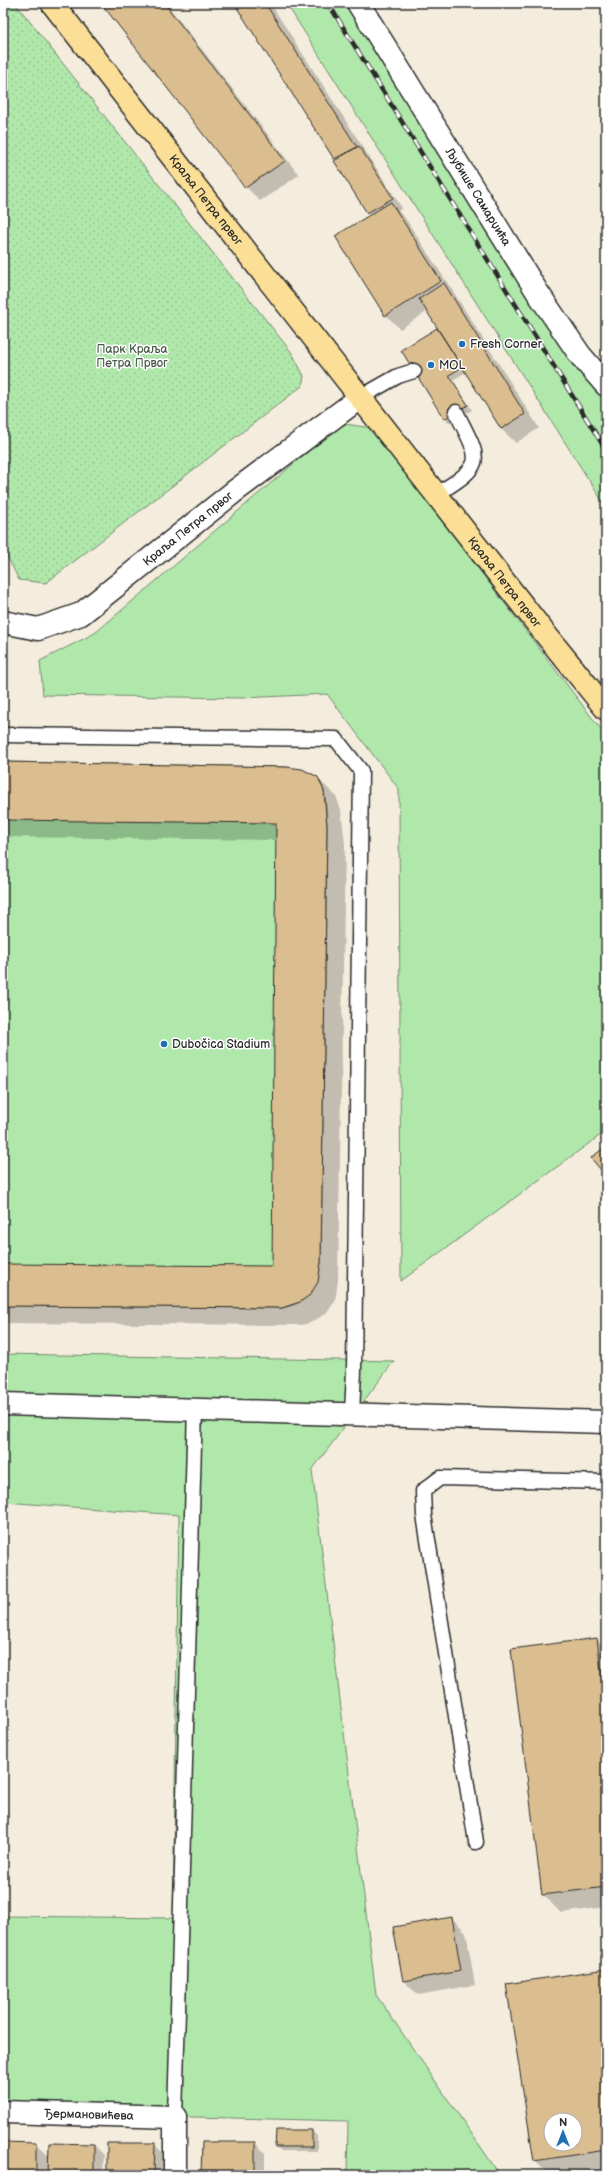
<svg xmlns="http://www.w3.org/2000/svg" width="609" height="2178" viewBox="0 0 609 2178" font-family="'Balsamiq Sans',sans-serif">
	<defs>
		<pattern id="park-dots" width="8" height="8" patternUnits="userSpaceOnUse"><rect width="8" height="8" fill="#b0e8ab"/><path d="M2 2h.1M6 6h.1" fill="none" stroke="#98c793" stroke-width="1.8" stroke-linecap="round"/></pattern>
	</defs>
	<rect width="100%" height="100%" fill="#f4ecdd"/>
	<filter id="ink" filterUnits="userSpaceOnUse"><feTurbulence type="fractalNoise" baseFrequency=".025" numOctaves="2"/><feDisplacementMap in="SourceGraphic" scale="8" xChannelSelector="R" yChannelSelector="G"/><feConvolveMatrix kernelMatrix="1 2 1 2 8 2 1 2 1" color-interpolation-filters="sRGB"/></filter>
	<g filter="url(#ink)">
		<path fill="#b0e8ab" stroke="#6e8a6b" d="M286,3h65l255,382v122z
			M345,424l26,4 235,308v395l-205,150 -2,-492 -72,-95 -85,4 -199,-3 -3,-34 55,-28 237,-202z
			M3,762l283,5c43,6 38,21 41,59l-6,436c-4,27 -11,40 -39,46l-279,-2z
			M3,1354l391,7 -82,109 64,525 124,180h-153l1,-54 -345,-9v-196l170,2 6,-403 -174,-13 -2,52z"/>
		<path fill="url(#park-dots)" stroke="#6e8a6b" d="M3,3h12l277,350 12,23 -2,10 -256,197 -27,-3 -16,-32z"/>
		<path fill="#0003" fill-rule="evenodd" d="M102,3h64l133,172 -39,26 -14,-14z
			M235,3h35l132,205 -4,3 7,7 53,81 81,129 -23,15 -15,-14 -35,-57 -13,8 19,30 -22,13 -5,-4 -42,-68 36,-23 -11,-17 -28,18 -14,-14 -16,-99 -35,-55 2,-1z
			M3,763l314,15 19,18 5,14 4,34 -7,436 -3,21 -8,12 -17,10 -10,2 -297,-2v-58l270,2 4,-427 -274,-3z
			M597,1639l9,10v258l-45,6 -18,-18z
			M452,1918l14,14 9,53 -57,10 -14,-14z
			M606,1970v200l-31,5h-26l-14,-14zM551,2120h24v24h-24z
			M277,2131h35l5,5v15h-36l-5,-5z
			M3,2143l33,1 14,13 44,-12 10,10 -1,20h-100z
			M255,2143l10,10v22h-63z
			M154,2144l10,10v21h-56z"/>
		<path fill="#dbbe8f" stroke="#2b2b2b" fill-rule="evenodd" d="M101,3h63l121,158 -40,27z
			M234,3h31l92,144 -23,12z
			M359,146l34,52 -26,15 -33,-52z
			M391,202l50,79 -56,35 -50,-80z
			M444,283l81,131 -24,15 -82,-130z
			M437,328l25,39 -13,8 19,30 -24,14 -43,-69z
			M3,762l283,5 16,2 16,8 6,14 3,35 -6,436 -3,20 -8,13 -10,7 -18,6 -279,-2v-42l269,2 4,-443 -273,-3z
			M606,1146v30l-15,-18z
			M597,1638l9,72v177l-64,8 -31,-246z
			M452,1917l9,54 -58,10 -10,-54z
			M606,1969v181l-72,11 -28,-177zM551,2120h24v24h-24z
			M276,2130h36v17h-37z
			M3,2142l33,1v32h-33z
			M202,2142h53v33h-54z
			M49,2143l45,1v31h-46z
			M107,2143h48l-1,32h-47z"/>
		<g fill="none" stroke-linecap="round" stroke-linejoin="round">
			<defs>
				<path id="service" d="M361,397l37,-21 16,-5
					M437,494c50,-31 44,-32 19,-82
					M3,735l333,4 25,32 -7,600 -2,43
					M476,1842l-52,-327 -1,-24 17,-13 166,4
					M175,2117l20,-709"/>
				<g id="minor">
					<path id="s1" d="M358,3l180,290 42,62 26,30"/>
					<path id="s2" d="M3,622l35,7 43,-15 154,-123 126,-94"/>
					<path d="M3,1404l603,18"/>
					<path id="s3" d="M3,2112l172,5v58"/>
				</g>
				<g id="primary">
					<path id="s4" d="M52,3l494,632 60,74"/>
				</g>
			</defs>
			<use href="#service" stroke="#2b2b2b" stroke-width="17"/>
			<use href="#minor" stroke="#2b2b2b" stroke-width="25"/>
			<use href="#primary" stroke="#2b2b2b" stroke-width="25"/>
			<use href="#service" stroke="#fff" stroke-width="14"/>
			<use href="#minor" stroke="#fff" stroke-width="22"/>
			<use href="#primary" stroke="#fbdf96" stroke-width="22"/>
			<defs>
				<path id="rail" d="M328,3l278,447"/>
			</defs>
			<use href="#rail" stroke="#2b2b2b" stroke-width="4.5"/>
			<use href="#rail" stroke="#fff" stroke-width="3" stroke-dasharray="9" stroke-linecap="butt"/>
		</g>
	</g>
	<g fill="#1f6fb2" stroke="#fff" stroke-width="1.5">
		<circle cx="462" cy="344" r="4"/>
		<circle cx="431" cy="365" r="4"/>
		<circle cx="164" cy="1044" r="4"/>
	</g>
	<g text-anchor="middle" stroke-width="3" stroke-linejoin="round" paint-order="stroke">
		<g font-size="12" fill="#2b2b2b" stroke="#fff">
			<text dy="4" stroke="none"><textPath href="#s1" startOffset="228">Љубише Самарџића</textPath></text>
			<text dy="4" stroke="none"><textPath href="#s4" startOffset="250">Краља Петра првог</textPath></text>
			<text dy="4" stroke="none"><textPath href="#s2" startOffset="218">Краља Петра првог</textPath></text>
			<text dy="4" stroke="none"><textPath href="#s4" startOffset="735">Краља Петра првог</textPath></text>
			<text dy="4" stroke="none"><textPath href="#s3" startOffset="86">Ђермановићева</textPath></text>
		</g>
		<g font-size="12" fill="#2b2b2b" stroke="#fff" text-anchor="start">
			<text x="470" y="348">Fresh Corner</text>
			<text x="439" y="369">MOL</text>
			<text x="172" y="1048">Dubočica Stadium</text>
		</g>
		<g font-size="12" fill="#4c5a4b" stroke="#fff">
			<text x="132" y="353">Парк Краља<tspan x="132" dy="14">Петра Првог</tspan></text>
		</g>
	</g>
	<rect width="609" height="2178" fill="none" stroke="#fff" stroke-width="16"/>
	<rect x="8" y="8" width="593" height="2162" fill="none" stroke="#2b2b2b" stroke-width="1.5" filter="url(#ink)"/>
	<g transform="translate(563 2132)"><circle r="19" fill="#ffffff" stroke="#aaaaaa"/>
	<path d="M0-3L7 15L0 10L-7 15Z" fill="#1f6fb2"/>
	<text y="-6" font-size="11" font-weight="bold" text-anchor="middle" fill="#2b2b2b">N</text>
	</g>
</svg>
